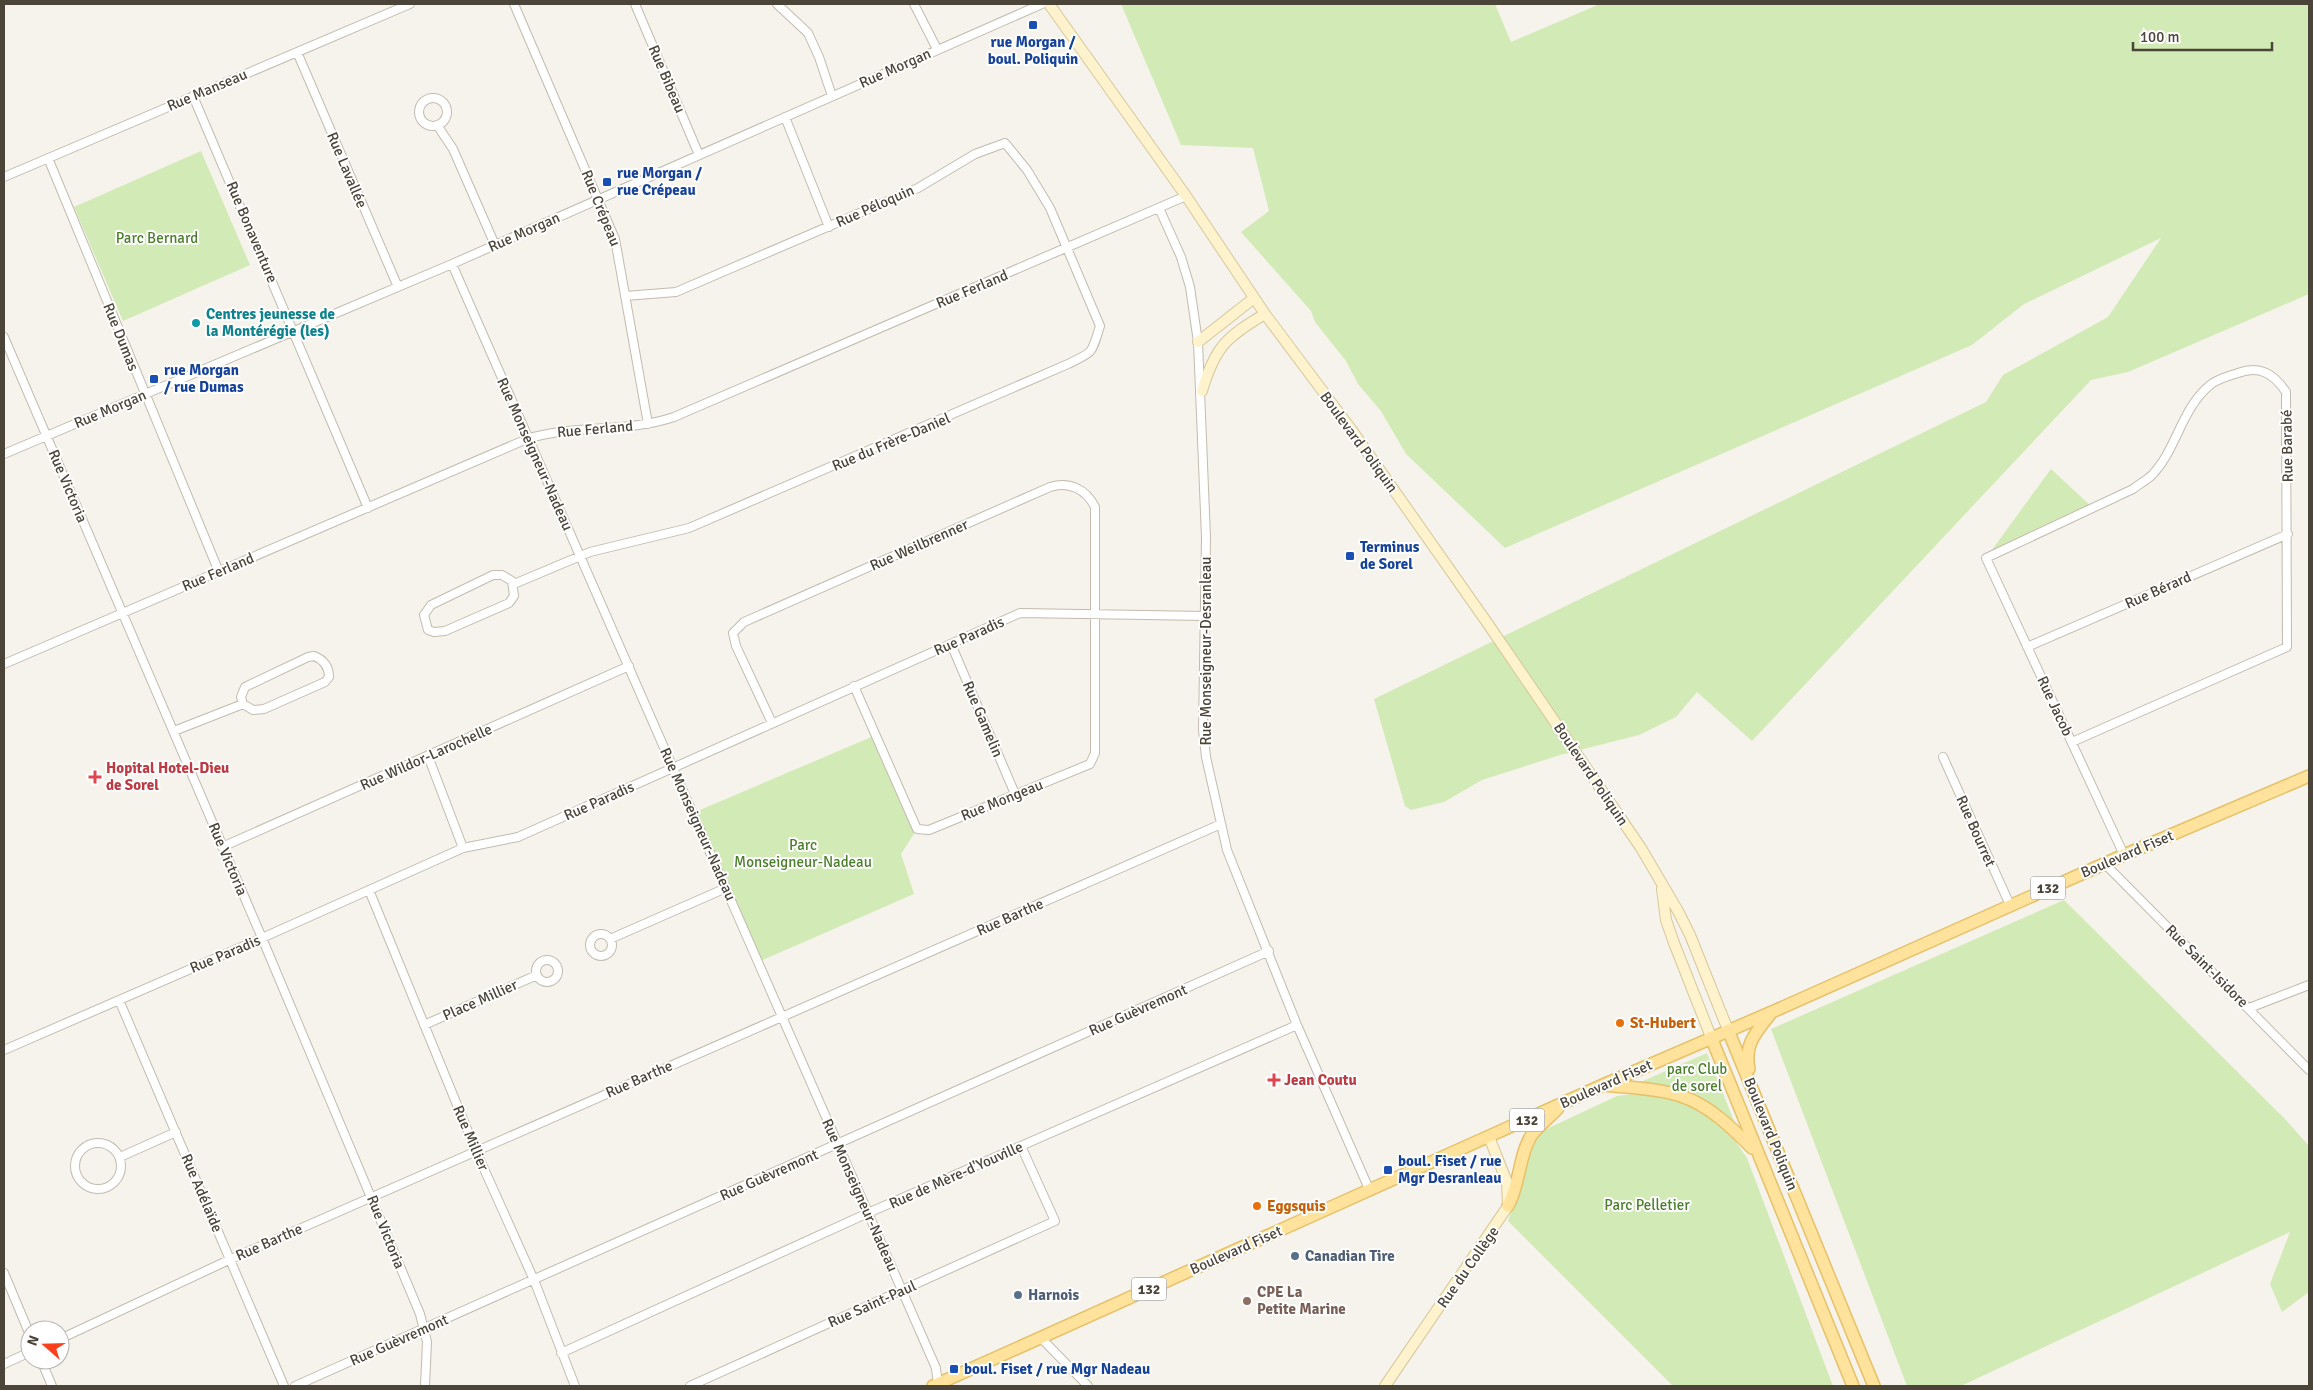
<svg xmlns="http://www.w3.org/2000/svg" width="2313" height="1390" viewBox="0 0 2313 1390" font-family="Signika,sans-serif">
	<rect width="100%" height="100%" fill="#f6f3ec"/>
	<path fill="#d2eab5" d="M1121,4h374l16,38 89,-38h709v290l-181,78 -37,8 -339,361 -55,-49 -21,25 -37,18 -79,20 -78,25 -38,22 -33,8 -6,-4 -31,-107 612,-297 17,-27 105,-58 53,-79 -137,66 -52,41 -467,203 -99,-94 -25,-43 -23,-27 -12,-23 -31,-39 -4,-11 -70,-79 28,-21 -16,-63 -72,-3z
		M201,151l49,114 -127,56 -49,-114z
		M2051,469l41,38 -106,51z
		M876,735l41,94 -16,25 13,40 -156,68 -65,-149z
		M2064,900l220,218 25,28v146l-27,20 -12,-28 20,-52 -329,154h-54l-136,-357z
		M1707,1053l29,73 -46,-31 -56,-10z
		M1650,1092c10,2 21,3 31,6 29,10 50,35 66,60l86,228h-160l-165,-165 30,-88 79,-37z"/>
	<g fill="none" stroke-linecap="round" stroke-linejoin="round">
		<defs>
			<path id="street" d="M514,4l101,235 33,185
				M635,4l64,151
				M777,4l31,29 11,24 13,39
				M914,4l23,45
				M297,52l101,235
				M193,96l175,412
				M419 112a14 14 0 1 1 28 0a14 14 0 1 1-28 0Z
				M785,117l44,110
				M437,125l16,24 42,96
				M48,158l171,414
				M4,177l406,-173
				M1159,208l22,49 9,30 8,55 8,195 -3,193 3,27 21,93 70,175 72,164
				M452,264l484,1104 2,18
				M4,337l258,601 158,376 7,28 -2,44
				M4,454l448,-190 590,-260
				M493,575h9l10,6 2,15 -5,7 -64,28 -11,1 -6,-2 -4,-15 7,-10z
				M514,584l76,-32 99,-24 379,-164c27,-13 23,-10 32,-38l-50,-118 -23,-38 -22,-27 -30,11 -57,34 -242,104 -51,4
				M951,644l64,150
				M2027,647l261,-113
				M314,656c10,4 15,11 15,21l-4,5 -61,27 -11,1 -10,-6 -2,-7 4,-10 63,-30z
				M4,664l523,-225c48,-15 100,-6 147,-22l512,-221
				M772,723l-36,-77 -3,-13 11,-11 306,-135c19,-6 36,2 45,20v246l-5,11 -161,66 -12,-1 -63,-143
				M174,731l69,-27
				M2072,742l215,-95 -1,-255c-12,-18 -26,-27 -48,-19 -9,3 -21,6 -28,12 -29,24 -33,64 -58,90 -5,5 -13,9 -19,14l-147,69 138,297
				M428,756l35,92
				M1943,757l67,148
				M222,847l407,-181
				M2104,863l205,207
				M369,890l107,261 58,129 41,106
				M590 945a11 11 0 1 1 22 0a11 11 0 1 1-22 0Z
				M610,939l116,-51
				M536 971a11 11 0 1 1 22 0a11 11 0 1 1-22 0Z
				M119,1000l165,386
				M2249,1008l60,-23
				M424,1025l113,-50
				M4,1050l258,-112 201,-90 55,-11 502,-224 186,3
				M75 1166a23 23 0 1 1 46 0a23 23 0 1 1-46 0Z
				M120,1157l56,-25
				M4,1273l26,62
				M1040,1337l48,49
				M60,1339l171,-80 990,-435
				M561,1353l307,-140 429,-188
				M41,1360l11,26
				M4,1364l26,-12
				M295,1386l974,-435
				M690,1386l365,-165 -34,-75"/>
			<path id="secondary" d="M1049,4l137,192 79,118 86,115 137,195 153,224 37,63 12,24 38,95
				M1198,342l56,-44
				M1202,391c13,-44 24,-54 63,-77
				M1662,889l4,31 8,23 37,94
				M1385,1386l123,-180 -1,-24 -18,-45"/>
			<path id="primary" d="M1728,1030l146,356
				M1711,1037l142,349
				M1749,1069c-5,-26 7,-36 22,-56
				M1605,1085c25,3 52,3 76,11 28,9 51,32 71,52
				M1508,1206c12,-22 11,-51 23,-70 7,-10 19,-19 27,-28
				M933,1386l670,-301 169,-73 352,-157 185,-79"/>
		</defs>
		<use href="#street" stroke="#c2bbae" stroke-width="10"/>
		<use href="#secondary" stroke="#d6c79b" stroke-width="12"/>
		<use href="#primary" stroke="#e6c16a" stroke-width="14"/>
		<use href="#street" stroke="#fff" stroke-width="8"/>
		<use href="#secondary" stroke="#fff3cd" stroke-width="10"/>
		<use href="#primary" stroke="#ffe39c" stroke-width="11"/>
	</g>
	<g fill="#1a4fb4" stroke="#fff" stroke-width="2">
		<rect x="1028" y="20" width="10" height="10" rx="2.5"/>
		<rect x="602" y="177" width="10" height="10" rx="2.5"/>
		<rect x="149" y="374" width="10" height="10" rx="2.5"/>
		<rect x="1345" y="551" width="10" height="10" rx="2.5"/>
		<rect x="1383" y="1165" width="10" height="10" rx="2.5"/>
		<rect x="949" y="1364" width="10" height="10" rx="2.5"/>
	</g>
	<circle fill="#0f9aa8" stroke="#fff" stroke-width="2" cx="196" cy="323" r="5"/>
	<g fill="#e0444e" stroke="#fff" stroke-width="2">
		<path d="M92.5 769.5h5v5h5v5h-5v5h-5v-5h-5v-5h5z"/>
		<path d="M1271.5 1072.5h5v5h5v5h-5v5h-5v-5h-5v-5h5z"/>
	</g>
	<g fill="#e8710a" stroke="#fff" stroke-width="2">
		<circle cx="1620" cy="1023" r="5"/>
		<circle cx="1257" cy="1206" r="5"/>
	</g>
	<g fill="#5c6f8a" stroke="#fff" stroke-width="2">
		<circle cx="1295" cy="1256" r="5"/>
		<circle cx="1018" cy="1295" r="5"/>
	</g>
	<circle fill="#8d6e63" stroke="#fff" stroke-width="2" cx="1247" cy="1301" r="5"/>
	<g text-anchor="middle" stroke-width="4" stroke-linejoin="round" paint-order="stroke">
		<g fill="#fff" stroke="#817c74" stroke-width="1">
			<rect x="2030.5" y="876.5" width="35" height="23" rx="4"/>
			<rect x="1509.5" y="1108.5" width="35" height="23" rx="4"/>
			<rect x="1131.5" y="1277.5" width="35" height="23" rx="4"/>
		</g>
		<g font-size="14" font-weight="bold" fill="#4b4439">
			<text x="2048" y="893">132</text>
			<text x="1527" y="1125">132</text>
			<text x="1149" y="1294">132</text>
		</g>
		<g font-size="15" font-weight="bold" fill="#164399" stroke="#fff" text-anchor="start">
			<text x="1033" y="47" text-anchor="middle">rue Morgan /<tspan x="1033" dy="17">boul. Poliquin</tspan></text>
			<text x="617" y="178">rue Morgan /<tspan x="617" dy="17">rue Crépeau</tspan></text>
			<text x="164" y="375">rue Morgan<tspan x="164" dy="17">/ rue Dumas</tspan></text>
			<text x="1360" y="552">Terminus<tspan x="1360" dy="17">de Sorel</tspan></text>
			<text x="1398" y="1166">boul. Fiset / rue<tspan x="1398" dy="17">Mgr Desranleau</tspan></text>
			<text x="964" y="1374">boul. Fiset / rue Mgr Nadeau</text>
		</g>
		<g font-size="15" fill="#4b4439" stroke="#fff">
			<text transform="translate(895 68) rotate(-24)" y="5">Rue Morgan</text>
			<text transform="translate(667 79) rotate(67)" y="5">Rue Bibeau</text>
			<text transform="translate(207 90) rotate(-23)" y="5">Rue Manseau</text>
			<text transform="translate(347 170) rotate(67)" y="5">Rue Lavallée</text>
			<text transform="translate(875 206) rotate(-24)" y="5">Rue Péloquin</text>
			<text transform="translate(601 208) rotate(68)" y="5">Rue Crépeau</text>
			<text transform="translate(252 232) rotate(67)" y="5">Rue Bonaventure</text>
			<text transform="translate(524 232) rotate(-24)" y="5">Rue Morgan</text>
			<text transform="translate(972 289) rotate(-23)" y="5">Rue Ferland</text>
			<text transform="translate(121 337) rotate(68)" y="5">Rue Dumas</text>
			<text transform="translate(110 409) rotate(-23)" y="5">Rue Morgan</text>
			<text transform="translate(595 429) rotate(-5)" y="5">Rue Ferland</text>
			<text transform="translate(891 442) rotate(-23)" y="5">Rue du Frère-Daniel</text>
			<text transform="translate(1359 442) rotate(54)" y="5">Boulevard Poliquin</text>
			<text transform="translate(2287 446) rotate(-91)" y="5">Rue Barabé</text>
			<text transform="translate(535 454) rotate(66)" y="5">Rue Monseigneur-Nadeau</text>
			<text transform="translate(68 486) rotate(67)" y="5">Rue Victoria</text>
			<text transform="translate(919 545) rotate(-24)" y="5">Rue Weilbrenner</text>
			<text transform="translate(218 572) rotate(-23)" y="5">Rue Ferland</text>
			<text transform="translate(2158 590) rotate(-24)" y="5">Rue Bérard</text>
			<text transform="translate(969 636) rotate(-24)" y="5">Rue Paradis</text>
			<text transform="translate(1206 651) rotate(-90)" y="5">Rue Monseigneur-Desranleau</text>
			<text transform="translate(2055 706) rotate(65)" y="5">Rue Jacob</text>
			<text transform="translate(983 719) rotate(67)" y="5">Rue Gamelin</text>
			<text transform="translate(426 757) rotate(-24)" y="5">Rue Wildor-Larochelle</text>
			<text transform="translate(1591 774) rotate(56)" y="5">Boulevard Poliquin</text>
			<text transform="translate(1002 800) rotate(-22)" y="5">Rue Mongeau</text>
			<text transform="translate(599 801) rotate(-24)" y="5">Rue Paradis</text>
			<text transform="translate(698 824) rotate(66)" y="5">Rue Monseigneur-Nadeau</text>
			<text transform="translate(1976 831) rotate(66)" y="5">Rue Bourret</text>
			<text transform="translate(2127 854) rotate(-23)" y="5">Boulevard Fiset</text>
			<text transform="translate(228 859) rotate(67)" y="5">Rue Victoria</text>
			<text transform="translate(1010 917) rotate(-24)" y="5">Rue Barthe</text>
			<text transform="translate(225 954) rotate(-23)" y="5">Rue Paradis</text>
			<text transform="translate(2207 966) rotate(45)" y="5">Rue Saint-Isidore</text>
			<text transform="translate(480 1000) rotate(-24)" y="5">Place Millier</text>
			<text transform="translate(1138 1010) rotate(-24)" y="5">Rue Guèvremont</text>
			<text transform="translate(639 1079) rotate(-24)" y="5">Rue Barthe</text>
			<text transform="translate(1606 1084) rotate(-24)" y="5">Boulevard Fiset</text>
			<text transform="translate(1771 1134) rotate(68)" y="5">Boulevard Poliquin</text>
			<text transform="translate(471 1138) rotate(67)" y="5">Rue Millier</text>
			<text transform="translate(769 1175) rotate(-24)" y="5">Rue Guèvremont</text>
			<text transform="translate(956 1175) rotate(-24)" y="5">Rue de Mère-d'Youville</text>
			<text transform="translate(202 1193) rotate(67)" y="5">Rue Adélaïde</text>
			<text transform="translate(860 1195) rotate(66)" y="5">Rue Monseigneur-Nadeau</text>
			<text transform="translate(386 1232) rotate(68)" y="5">Rue Victoria</text>
			<text transform="translate(269 1242) rotate(-24)" y="5">Rue Barthe</text>
			<text transform="translate(1236 1250) rotate(-24)" y="5">Boulevard Fiset</text>
			<text transform="translate(1468 1267) rotate(-55)" y="5">Rue du Collège</text>
			<text transform="translate(872 1304) rotate(-24)" y="5">Rue Saint-Paul</text>
			<text transform="translate(399 1340) rotate(-24)" y="5">Rue Guèvremont</text>
		</g>
		<g font-size="15" fill="#4a7f2a" stroke="#fff">
			<text x="157" y="243">Parc Bernard</text>
			<text x="803" y="850">Parc<tspan x="803" dy="17">Monseigneur-Nadeau</tspan></text>
			<text x="1697" y="1074">parc Club<tspan x="1697" dy="17">de sorel</tspan></text>
			<text x="1647" y="1210">Parc Pelletier</text>
		</g>
		<g font-size="15" font-weight="bold" fill="#0d838f" stroke="#fff" text-anchor="start">
			<text x="206" y="319">Centres jeunesse de<tspan x="206" dy="17">la Montérégie (les)</tspan></text>
		</g>
		<g font-size="15" font-weight="bold" fill="#be3a42" stroke="#fff" text-anchor="start">
			<text x="106" y="773">Hopital Hotel-Dieu<tspan x="106" dy="17">de Sorel</tspan></text>
			<text x="1284" y="1085">Jean Coutu</text>
		</g>
		<g font-size="15" font-weight="bold" fill="#c56008" stroke="#fff" text-anchor="start">
			<text x="1630" y="1028">St-Hubert</text>
			<text x="1267" y="1211">Eggsquis</text>
		</g>
		<g font-size="15" font-weight="bold" fill="#4e5e75" stroke="#fff" text-anchor="start">
			<text x="1305" y="1261">Canadian Tire</text>
			<text x="1028" y="1300">Harnois</text>
		</g>
		<g font-size="15" font-weight="bold" fill="#785e54" stroke="#fff" text-anchor="start">
			<text x="1257" y="1297">CPE La<tspan x="1257" dy="17">Petite Marine</tspan></text>
		</g>
	</g>
	<rect width="2313" height="1390" fill="none" stroke="#4b4439" stroke-width="10"/>
	<g transform="translate(45 1345) rotate(290)"><circle r="24" fill="#ffffff" stroke="#b7b4b0"/>
	<path d="M0-4L9 19L0 12L-9 19Z" fill="#fc3f1d"/>
	<text y="-8" font-size="14" font-weight="bold" text-anchor="middle" fill="#4b4439">N</text>
	</g>
	<path d="M2133 42v8h139v-8" fill="none" stroke="#4b4439" stroke-width="2.5"/>
	<text x="2140" y="42" font-size="15" fill="#4b4439" stroke="#ffffff" stroke-width="4" paint-order="stroke">100 m</text>
</svg>
